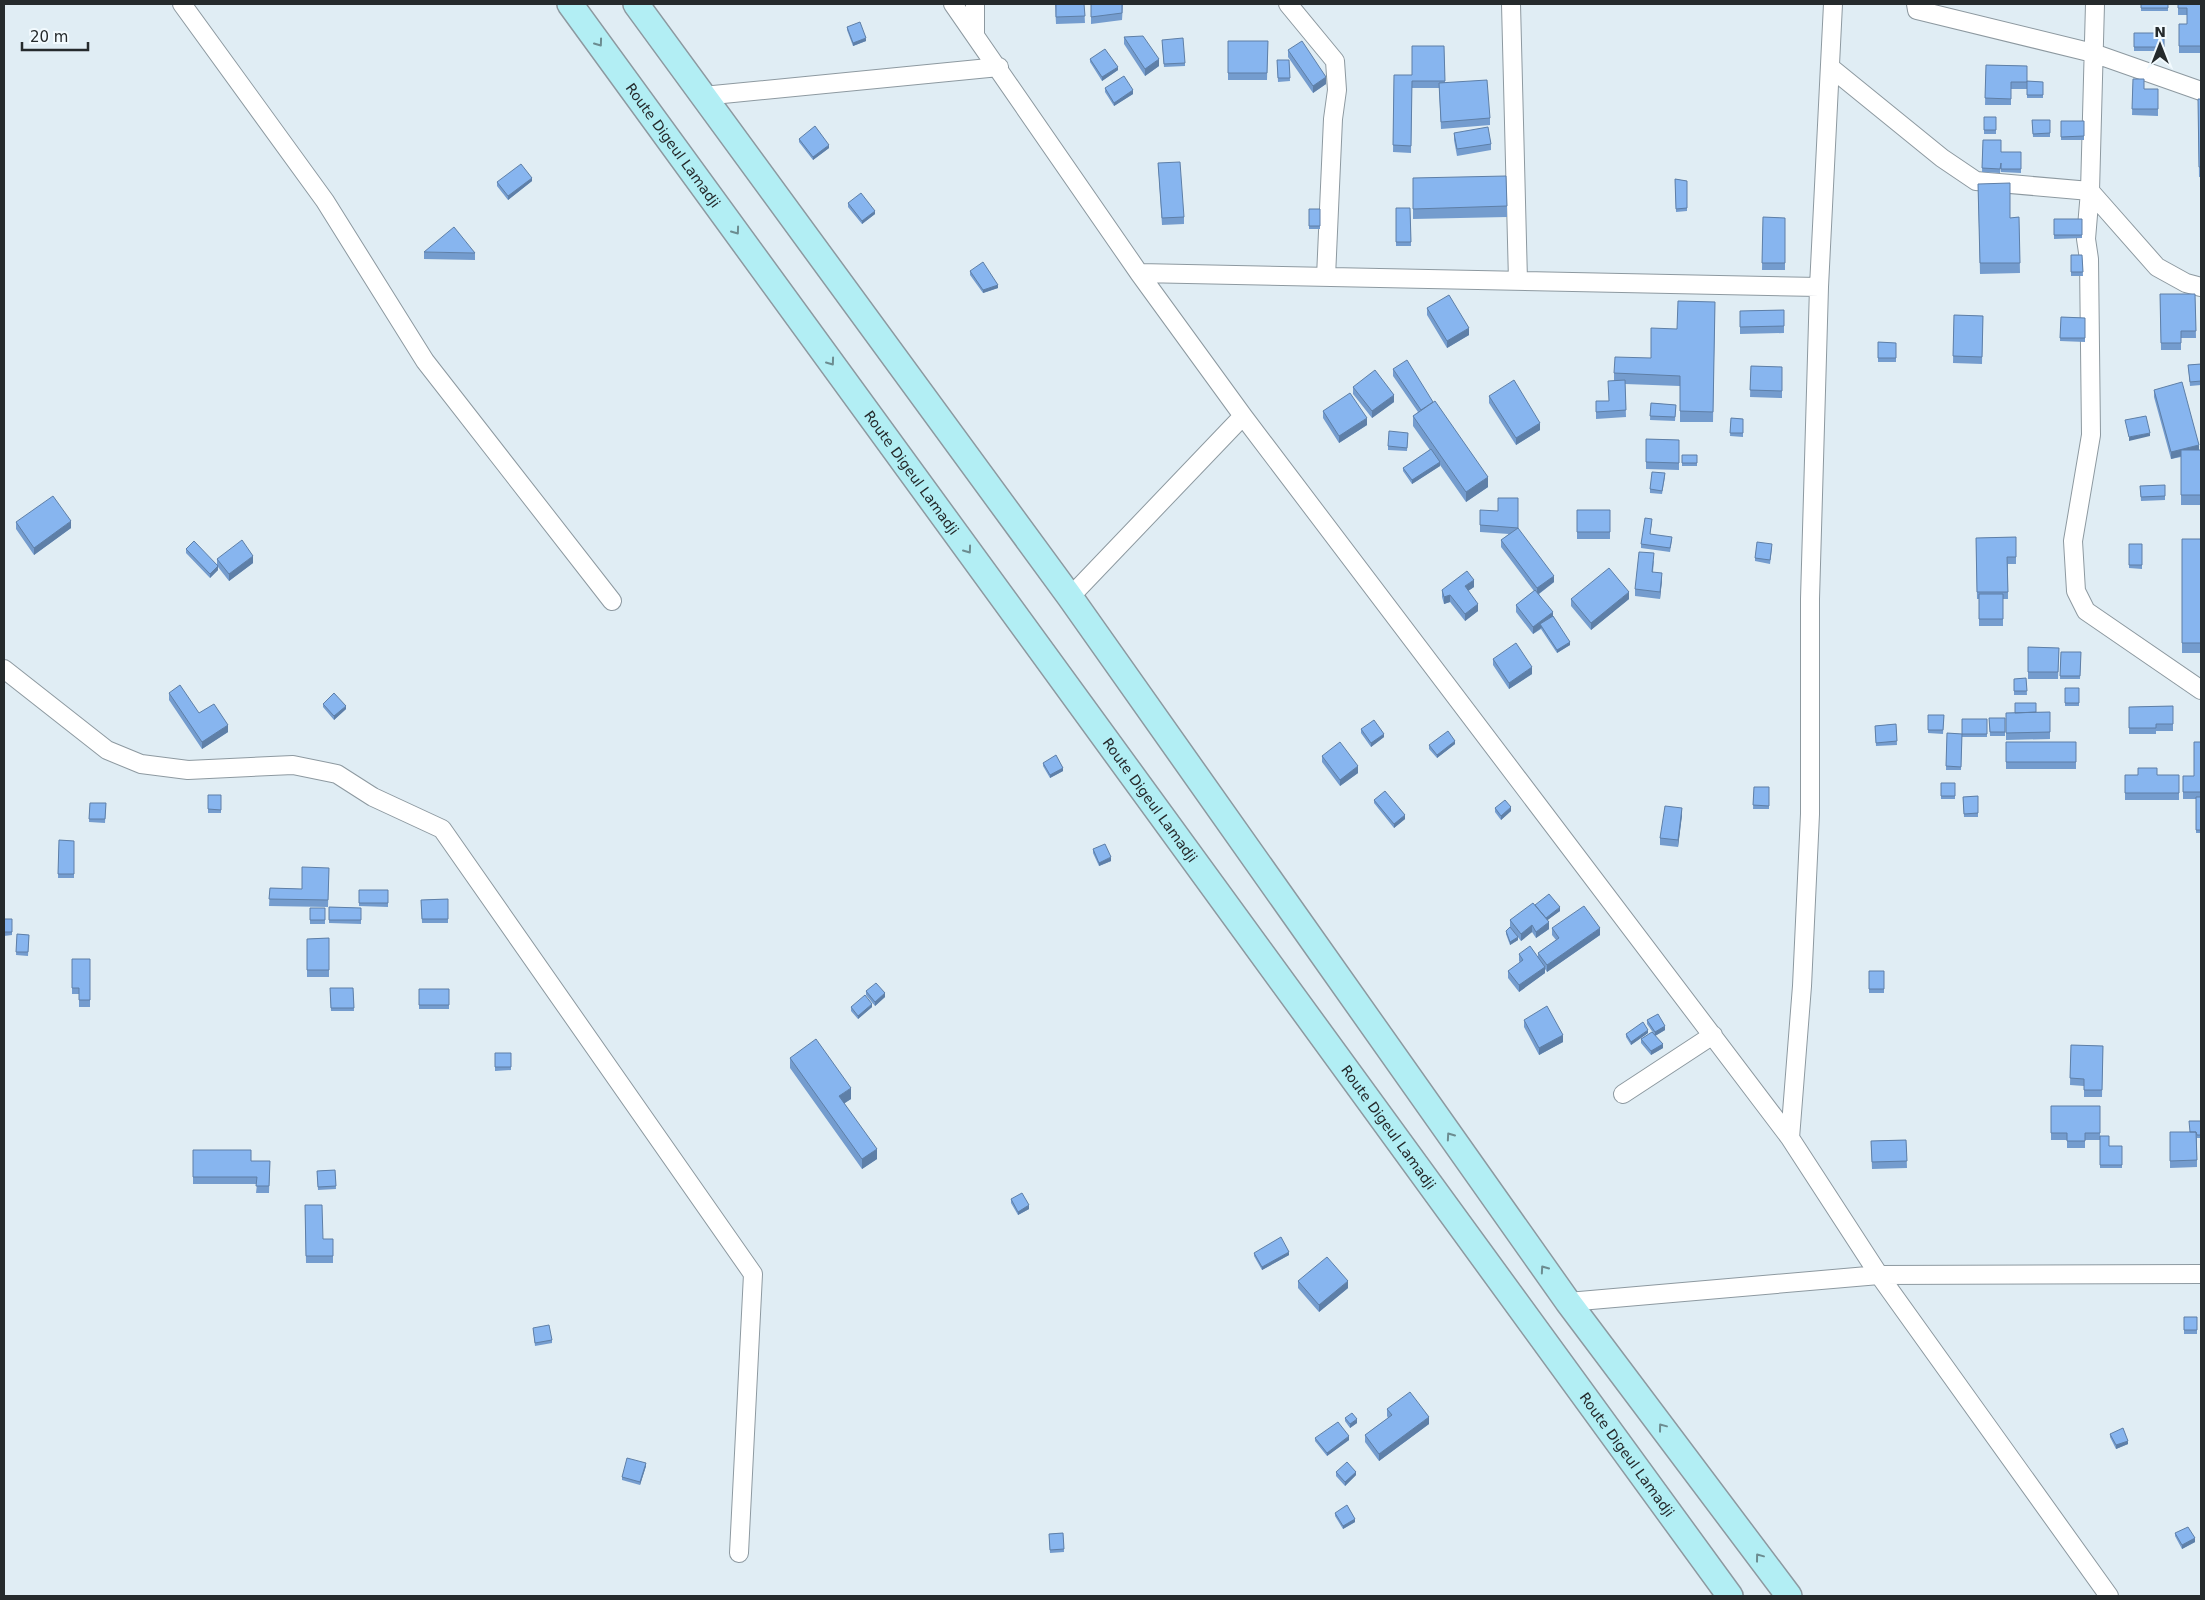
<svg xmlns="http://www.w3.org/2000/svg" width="2205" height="1600" viewBox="0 0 2205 1600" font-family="'DejaVu Sans',sans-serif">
	<rect width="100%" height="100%" fill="#e0edf4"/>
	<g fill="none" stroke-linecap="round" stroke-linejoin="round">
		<defs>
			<path id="minor" d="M182,4l143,197 100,160 187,240
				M953,4l186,269 104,143 547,722 89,137 230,321
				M975,4v30
				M1288,4l47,57 2,29 -4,29 -7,158
				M1511,4l7,277
				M1916,4l1,6 176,43 108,38
				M2095,4l-5,187 -4,48 3,20 2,176 -18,106 3,50 10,20 115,79
				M1830,67l112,91 34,23 114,10 67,76 29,16 15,4
				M703,96l296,-29
				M1139,273l680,14
				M1070,597l173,-181
				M4,669l103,81 34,14 47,6 105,-5 44,9 36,23 69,32 311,445 -14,279
				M1623,1094l90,-59
				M1790,1138l12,-152 8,-172v-215l9,-312 14,-283
				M1568,1302l311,-27 322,-1"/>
			<g id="secondary">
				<path id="s1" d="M570,4l1160,1592"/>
				<path d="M636,4l434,593 498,705 221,294"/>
			</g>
		</defs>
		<use href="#minor" stroke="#8d99a0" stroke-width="20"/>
		<use href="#secondary" stroke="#8d99a0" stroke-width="28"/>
		<use href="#minor" stroke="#fff" stroke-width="18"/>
		<use href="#secondary" stroke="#b2eef4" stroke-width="25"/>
	</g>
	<path fill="#749cce" d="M1055,4h29l1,19 -29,1z
		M1091,4h32l-1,16 -31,4z
		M2141,4h27v7h-27z
		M2178,4h23v49h-22v-29h8v-9h-9z
		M847,27l19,14 -13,5 -6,-16z
		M2134,33h30v18h-30z
		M1124,37l35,29 -14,10 -21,-32z
		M1228,41h40l-1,39h-39z
		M1162,43l23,20v3l-21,1z
		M1444,46l1,37 45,35v7l-49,4 -2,-41h-27l-1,65 -18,-1 1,-77h18z
		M1288,50l38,34 -13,9 -25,-36z
		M1090,59l28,11 -16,11 -12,-19z
		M1277,60h12l1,21 -12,1z
		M1986,65l41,1v23h-16v16h-26z
		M2133,79l11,10h14v27l-26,-1z
		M2027,81l16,1v16h-16z
		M1105,88l28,6 -19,12 -9,-14z
		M2198,99h3v78h-2z
		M1984,117h12v17h-12z
		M2032,120h18v17h-17z
		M2061,121h23v19h-23z
		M1454,133l37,11v6l-34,6 -3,-16z
		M799,139l30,9 -16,12 -14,-18z
		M1983,140l18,12h20v21l-20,-1v-5l-1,6 -18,-1z
		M1158,163l26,54v7l-22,1z
		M1413,178l94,28v11l-94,2z
		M1675,179l12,2v30l-11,1z
		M532,181l-24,19 -11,-14v-4z
		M1978,184l32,34 9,-1 1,56 -40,1z
		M848,203l27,11 -13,10 -14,-17z
		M1396,208h14l1,38h-15z
		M1309,209h11v20h-11z
		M1763,217l22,1v52h-23z
		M2054,219h28v19l-28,1z
		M424,252l51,1v7l-51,-1z
		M2071,255h11l1,21h-12z
		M970,271l28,17 -15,5 -13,-18z
		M2160,294h35l1,44h-15v12h-20z
		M1715,302l-2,120h-33v-36l-55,-2 1,33 -30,2v-18h13l5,-21v-7l37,-15 26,-29z
		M1427,308l42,27 -22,13 -20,-33z
		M1784,310v23l-44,1v-23z
		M1954,315l29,1 -1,48 -29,-1z
		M2061,317l24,1v24l-25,-1z
		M1878,342l18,1v19h-18z
		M2201,364v21l-11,1 -2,-21z
		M1751,366l31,1v31l-32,-1z
		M1393,369l95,118 -22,15 -26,-37v1l-28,18 -9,-13v-3l27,-18 -17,-24v-10l5,-4 -25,-36z
		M1353,387l41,15 -22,16 -19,-24z
		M2154,390l45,60h2v55h-20v-48l-10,2 -17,-62z
		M1489,396l51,34 -24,15 -27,-42z
		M1651,403l25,2 -1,16 -25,-1z
		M1323,411l44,14 -28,18 -16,-25z
		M1731,418l12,1v18l-13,-1z
		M1408,433l-1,18 -19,-1v-4z
		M1646,439l33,1v30l-33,-1z
		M1682,455h15v11h-15z
		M1665,477l-3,17 -12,-1v-4z
		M2140,486l25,10v4l-24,1z
		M1480,510l38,18 36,54 -15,12 14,22 17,29 -13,8 -16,-24 -8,5 -17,-22v-7l18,-14 -33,-44v-7l8,-6 -29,-2z
		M1577,510h33v29h-33z
		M16,522l55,6 -37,27 -18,-26z
		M1652,523l-2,11 22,6 -2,12 -29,-4v-4z
		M2016,537v27h-8v35h-5v27h-24v-27h-2l-1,-61z
		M2182,539h19v114h-19z
		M2129,544h13v25l-13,-1z
		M1772,548l-2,16 -15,-3v-3z
		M186,549l31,16v-6l36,4 -24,18 -11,-14v3l-8,8 -24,-25z
		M1654,560l-1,12 9,8 -2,19 -25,-3v-7z
		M1474,587l-6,4 10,20 -13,10 -15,-19 -6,2 -2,-7v-7z
		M1571,599h58l-38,31 -20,-24z
		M2028,647l31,1 -1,31h-30z
		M2061,652h20l-1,27h-20z
		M1493,659l39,15 -23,15 -16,-24z
		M2026,678l1,17h-13v-16z
		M2065,688h14v18h-14z
		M169,693l30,20 29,19 -26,17 -33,-49z
		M323,704l23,5 -12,11 -11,-13z
		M2173,706v25h-17v3h-27v-27z
		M2050,712v27l-44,1v-27z
		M1928,715h16l-1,19 -15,-1z
		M1989,718h16v18h-15z
		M1962,719h25v18h-25z
		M1896,724l1,21 -21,1 -1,-20z
		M1361,729l23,8 -13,10 -10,-14z
		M1947,733l15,1 -1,36h-15z
		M2006,742h70v27h-70z
		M2201,742v91h-5v-34h-13v-23h11z
		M1455,744l-18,14 -8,-9v-4z
		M1322,756l36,17 -18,13 -18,-24z
		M1043,763l20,8 -13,7 -7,-12z
		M2125,775h54v25h-54z
		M1941,783h14v16h-14z
		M1754,787h15v22h-16z
		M208,795h13v18h-13z
		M1978,796v21h-14l-1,-20z
		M1374,800l31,19 -11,9 -20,-25z
		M90,803h16l-1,20 -16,-1z
		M1495,808l16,3 -10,9 -6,-8z
		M1682,815l-4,32 -18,-2v-7z
		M59,840l15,1v37h-16z
		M1093,849l18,12 -12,5 -6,-13z
		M329,868l-1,39 -59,-1 1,-18 32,1z
		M359,890h29v17l-29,-1z
		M448,899v24h-26l-1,-23z
		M1535,905l25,6 -13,9 2,9 -13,9 -4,-6 -11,9 -11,-14v-7z
		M329,907l32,1v16l-32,-1z
		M310,908h15v16h-15z
		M4,919h8v16l-8,1z
		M1552,928l48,7 -53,37 -2,-3v4l-26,19 -11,-14v-7l12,-8 -1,-2v-7l19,4v-5l18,-13 -4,-5z
		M1506,931l12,9 -8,5 -4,-11z
		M17,934l12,1 -1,21 -12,-1z
		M329,938v39h-22v-38z
		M72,959h18v48h-11v-13h-7z
		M1869,971h15v22h-15z
		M330,988h23l1,23h-23z
		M419,989h30v20h-30z
		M866,991l19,6 -10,9 -9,-11z
		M851,1007h21l-14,12 -7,-8z
		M1524,1020l39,22 -24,13 -15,-28z
		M1647,1020l18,10 -10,6 8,12 -12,7 -10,-12v-4l13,-5 -7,-10z
		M1648,1033l-17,12 -5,-8v-3z
		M2071,1045l32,1 -1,51h-18v-11l-14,-1z
		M495,1053h16v17l-16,1z
		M790,1058l61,41 -7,4 33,56 -15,10 -72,-101z
		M2051,1106h49v34h-15v8h-18v-8h-16z
		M2201,1121v17h-4v29l-27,1v-36h19z
		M2100,1136l9,10h13v22h-22z
		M1906,1140l1,28 -35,1 -1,-28z
		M193,1150l58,11h19l-1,32h-13l1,-9h-64z
		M335,1170l1,19 -18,1 -1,-19z
		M1011,1199l18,10 -11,6 -7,-12z
		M305,1205l18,34h10v24h-27z
		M1254,1253l35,2 -27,15 -8,-14z
		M1298,1281l50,7 -29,24 -21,-24z
		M2184,1317h13v17h-13z
		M533,1328l19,12v3l-17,3z
		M1387,1409l42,15 -50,37 -14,-19v-7l23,-17 -1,-2z
		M1345,1418l12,5 -7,5 -5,-7z
		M2110,1434l18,10 -12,5 -6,-12z
		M1315,1438l34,2 -22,16 -12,-15z
		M646,1466l-6,19 -18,-5v-3z
		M1336,1472l20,3 -11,11 -9,-10z
		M1335,1513l20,9 -12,7 -8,-13z
		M1063,1533l1,19 -14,1 -1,-19z
		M2175,1533l20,9 -13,7 -7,-13z"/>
	<path fill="#5e7fa7" d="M866,38v3l-13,5v-3z
		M1159,59v7l-14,10v-7z
		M1118,67v3l-16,11v-4z
		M1326,77v7l-13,9v-7z
		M1133,90v4l-19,12v-3z
		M829,145v3l-16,12v-3z
		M532,178v3l-24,19v-4z
		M875,211v3l-13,10v-3z
		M998,285v3l-15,5v-3z
		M1469,328v7l-22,13v-7z
		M1394,395v7l-22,16v-7z
		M1367,418v7l-28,18v-7z
		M1540,423v7l-24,15v-7z
		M2150,433v3l-21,5v-4z
		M2199,445v6l-28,8v-7z
		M1440,462v4l-28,18v-4z
		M1488,477v10l-22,15v-10z
		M71,521v7l-37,27v-7z
		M253,556v7l-24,18v-7z
		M218,566v4l-8,8v-4z
		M1662,573v7l-2,19v-7z
		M1554,576v6l-17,13v-7z
		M1474,580v7l-9,6v-7z
		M1629,592v7l-38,31v-7z
		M1450,595v7l-6,2v-7z
		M1478,604v7l-13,10v-7z
		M1553,612v7l-20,15v-7z
		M1570,642v3l-13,8v-3z
		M1532,667v7l-23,15v-6z
		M346,706v3l-12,11v-4z
		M228,725v7l-26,17v-7z
		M1384,734v3l-13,10v-4z
		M1455,741v3l-18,14v-3z
		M1358,766v7l-18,13v-6z
		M1063,768v3l-13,7v-3z
		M1511,807v4l-10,9v-4z
		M1682,808v7l-4,32v-7z
		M1405,815v4l-11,9v-4z
		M1111,857v4l-12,5v-3z
		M1560,907v4l-15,11v-3z
		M1549,922v7l-13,9v-6z
		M1532,925v7l-11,9v-7z
		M1600,928v7l-53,37v-7z
		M1518,937v3l-8,5v-3z
		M1545,967v6l-26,19v-7z
		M885,993v4l-10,9v-4z
		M872,1004v3l-14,12v-3z
		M1665,1026v4l-10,6v-4z
		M1648,1030v3l-17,12v-3z
		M1563,1035v7l-24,13v-7z
		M1663,1044v4l-12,7v-4z
		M851,1088v11l-12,8v-11z
		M877,1149v10l-15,10v-10z
		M1029,1205v4l-11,6v-3z
		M1289,1252v3l-27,15v-3z
		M1348,1281v7l-29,24v-7z
		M1429,1417v7l-50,37v-7z
		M1357,1419v4l-7,5v-4z
		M1349,1436v4l-22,16v-3z
		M2128,1441v3l-12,5v-4z
		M646,1463v3l-6,19v-3z
		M1356,1472v3l-11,11v-4z
		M1355,1519v3l-12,7v-3z
		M2195,1538v4l-13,7v-4z"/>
	<path fill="#87b5ef" stroke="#5e7fa7" d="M1056,4h28l1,12 -29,1z
		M1091,4h31v9l-31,4z
		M2141,4h27v4h-27z
		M2178,4h23v42h-22v-22h8v-16h-9z
		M860,22l6,16 -13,5 -6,-16z
		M2134,33h30v14h-30z
		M1143,36l16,23 -14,10 -21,-32z
		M1183,38l2,25 -21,1 -2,-24z
		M1228,41h40l-1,32h-39z
		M1302,41l24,36 -13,9 -25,-36z
		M1412,46h32l1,35h-33l-1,65 -18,-1 1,-70h18z
		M1105,49l13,18 -16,10 -12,-18z
		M1277,60h12l1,18h-12z
		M1986,65l41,1v16h-16v17l-26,-1z
		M1124,76l9,14 -19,13 -9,-15z
		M2133,79h11v10h14v20h-26z
		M1487,80l3,38 -49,4 -2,-39z
		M2027,81l16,1v13h-16z
		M2198,99h3v68h-2z
		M1984,117h12v13h-12z
		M2032,120h18v13l-17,1z
		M2061,121h23v15l-23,1z
		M815,126l14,19 -16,12 -14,-18z
		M1488,127l3,17 -34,5 -3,-16z
		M1983,140h18v12h20v17h-20v-6l-1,6 -18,-1z
		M1180,162l4,55 -22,1 -4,-55z
		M521,164l11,14 -24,18 -11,-14z
		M1506,176l1,30 -94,3v-31z
		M1675,179l12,2v27l-11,1z
		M2010,183v35l9,-1 1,46h-40l-2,-79z
		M861,193l14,18 -13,10 -14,-18z
		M1396,208h14l1,34h-15z
		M1309,209h11v17h-11z
		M1763,217l22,1v45h-23z
		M2054,219h28v16h-28z
		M454,227l21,26 -51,-1z
		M2071,255h11l1,17h-12z
		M983,262l15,23 -15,5 -13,-19z
		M2160,294h35l1,37h-15v12h-20z
		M1449,295l20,33 -22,13 -20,-33z
		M1678,301l37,1 -2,110 -33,-1v-35l-66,-3 1,-16 36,1v-30l26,1z
		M1784,310v16l-44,1v-16z
		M1954,315l29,1 -1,41 -29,-1z
		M2061,317l24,1v20h-25z
		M1878,342l18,1v15h-18z
		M1407,360l26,42 -12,8 -28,-41z
		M2201,364v17l-11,1 -2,-17z
		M1751,366l31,1v24l-32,-1z
		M1375,370l19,25 -22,16 -19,-24z
		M1514,380l26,43 -24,15 -27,-42z
		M1625,380l1,30 -30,2v-11h13l-1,-20z
		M2182,382l17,63 -28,7 -17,-62z
		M1350,393l17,25 -28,18 -16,-25z
		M1435,401l53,76 -22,15 -53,-76z
		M1651,403l25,2 -1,12 -25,-1z
		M2146,416l4,17 -21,4 -4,-17z
		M1731,418l12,1v14h-13z
		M1389,431l19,2 -1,15 -19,-2z
		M1646,439l33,1v23l-33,-1z
		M1431,449l9,13 -28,18 -9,-12z
		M2181,450h20v45h-20z
		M1682,455h15v8h-15z
		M1652,472l13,1 -3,18 -12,-2z
		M2165,485v11l-24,1 -1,-11z
		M53,496l18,25 -37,27 -18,-26z
		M1498,498h20v30l-38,-3v-15l18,1z
		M1577,510h33v22h-33z
		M1645,518l7,1 -2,15 22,3 -2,11 -29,-4z
		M1518,528l36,48 -17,12 -36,-48z
		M2016,537v20h-9l1,35h-31l-1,-54z
		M2182,539h19v104h-19z
		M242,540l11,16 -24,18 -12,-15z
		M194,541l24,25 -8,8 -24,-25z
		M1757,542l15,2 -2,16 -15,-2z
		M2129,544h13v21h-13z
		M1639,552l15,1 -2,19 10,1 -2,19 -25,-3z
		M1609,568l20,24 -38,31 -20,-24z
		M1467,571l7,9 -9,6 13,18 -13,10 -15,-19 -6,2 -2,-7z
		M1535,590l18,22 -20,15 -17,-22z
		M1979,594h24v25h-24z
		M1553,616l17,26 -13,8 -17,-26z
		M1516,643l16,24 -23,16 -16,-24z
		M2028,647l31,1 -1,24h-30z
		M2061,652h20l-1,24h-20z
		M2026,678l1,13h-13v-12z
		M180,685l19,28 15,-9 14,21 -26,17 -33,-49z
		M2065,688h14v15h-14z
		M334,693l12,13 -12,10 -11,-12z
		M2015,703h21v9l-21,1z
		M2173,706v18h-17v4h-27v-21z
		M2050,712v20l-44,1v-20z
		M1928,715h16l-1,15h-15z
		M1989,718h16v14h-15z
		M1962,719h25v15h-25z
		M1374,720l10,14 -13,9 -10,-14z
		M1896,724l1,17 -21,2 -1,-17z
		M1448,731l7,10 -18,14 -8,-10z
		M1947,733l15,1 -1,33 -15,-1z
		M1340,742l18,24 -18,14 -18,-24z
		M2006,742h70v20h-70z
		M2194,742h7v50h-18v-16h11z
		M1056,755l7,13 -13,7 -7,-12z
		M2138,768h19v7h22v18h-54v-18h13z
		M1941,783h14v13h-14z
		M1754,787h15v19l-16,-1z
		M1385,791l20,24 -11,9 -20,-24z
		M208,795h13v15l-13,-1z
		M1978,796v17l-14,1 -1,-17z
		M2196,797h5v33h-5z
		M1505,800l6,7 -10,9 -6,-8z
		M90,803h16l-1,16h-16z
		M1665,806l17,2 -4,32 -18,-2z
		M59,840l15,1v33h-16z
		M1105,844l6,13 -12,6 -6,-14z
		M302,867l27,1 -1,32 -59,-1 1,-11 32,1z
		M359,890h29v13h-29z
		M1549,894l11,13 -14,11 -11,-13z
		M448,899v20h-26l-1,-19z
		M1533,903l16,19 -13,10 -4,-7 -11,9 -11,-14z
		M1584,906l16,22 -53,37 -9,-12 21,-15 -7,-10z
		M329,907l32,1v12h-32z
		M310,908h15v12h-15z
		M4,919h8v13h-8z
		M1510,927l8,10 -8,5 -4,-11z
		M17,934l12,1 -1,17h-12z
		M329,938v32h-22v-31z
		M1530,946l15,21 -26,18 -11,-14 15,-11 -4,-6z
		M72,959h18v41h-11v-12h-7z
		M1869,971h15v18h-15z
		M876,983l9,10 -10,9 -9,-11z
		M330,988h23l1,20h-23z
		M419,989h30v16h-30z
		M865,995l7,9 -14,12 -7,-9z
		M1547,1006l16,29 -24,13 -15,-28z
		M1658,1014l7,12 -10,6 -8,-12z
		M1643,1022l5,8 -17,12 -5,-8z
		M1652,1032l11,12 -12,7 -10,-12z
		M816,1039l35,49 -12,8 38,53 -15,10 -72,-101z
		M2071,1045l32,1 -1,44h-18v-11l-14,-1z
		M495,1053h16v14h-16z
		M2051,1106h49v27h-15v8h-18v-8h-16z
		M2189,1121h12v14h-4l-1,-3h-6z
		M2170,1132h26l1,28 -27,1z
		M2100,1136h9v10h13v19h-22z
		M1906,1140l1,21 -35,1 -1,-21z
		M193,1150h58v11h19l-1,25h-13l1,-9h-64z
		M335,1170l1,16 -18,1 -1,-16z
		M1022,1193l7,12 -11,7 -7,-13z
		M305,1205h17l1,34h10v17h-27z
		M1281,1237l8,15 -27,15 -8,-14z
		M1327,1257l21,24 -29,24 -21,-24z
		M2184,1317h13v13h-13z
		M549,1325l3,15 -17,3 -2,-15z
		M1410,1392l19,25 -50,37 -14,-19 27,-20 -5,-6z
		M1352,1413l5,6 -7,5 -5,-6z
		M1338,1422l11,14 -22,17 -12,-15z
		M2123,1428l5,13 -12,4 -6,-11z
		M627,1458l19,5 -6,19 -18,-5z
		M1347,1462l9,10 -11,10 -9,-10z
		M1347,1505l8,14 -12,7 -8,-13z
		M2188,1527l7,11 -13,7 -7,-12z
		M1063,1533l1,16 -14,1 -1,-16z"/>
	<defs><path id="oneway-chevron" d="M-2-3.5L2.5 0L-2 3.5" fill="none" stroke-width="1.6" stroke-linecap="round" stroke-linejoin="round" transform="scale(1.25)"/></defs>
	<g stroke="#6c8c90">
		<use href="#oneway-chevron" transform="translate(599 43) rotate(54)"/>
		<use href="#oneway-chevron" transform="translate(736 231) rotate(54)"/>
		<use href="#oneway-chevron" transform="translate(831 362) rotate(54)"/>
		<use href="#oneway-chevron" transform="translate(968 550) rotate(54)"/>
		<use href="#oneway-chevron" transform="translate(1450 1136) rotate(-125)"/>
		<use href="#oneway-chevron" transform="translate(1544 1269) rotate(-125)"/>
		<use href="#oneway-chevron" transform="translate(1662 1427) rotate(-127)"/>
		<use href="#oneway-chevron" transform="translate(1759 1557) rotate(-127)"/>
	</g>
	<g text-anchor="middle" stroke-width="4" stroke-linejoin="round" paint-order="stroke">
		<g font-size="14" fill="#252a2c" stroke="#f2fafe">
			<text dy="5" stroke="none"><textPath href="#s1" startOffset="175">Route Digeul Lamadji</textPath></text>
			<text dy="5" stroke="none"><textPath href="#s1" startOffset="580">Route Digeul Lamadji</textPath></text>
			<text dy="5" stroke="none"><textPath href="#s1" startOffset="985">Route Digeul Lamadji</textPath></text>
			<text dy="5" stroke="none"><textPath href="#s1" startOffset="1390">Route Digeul Lamadji</textPath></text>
			<text dy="5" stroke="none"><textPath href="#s1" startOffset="1795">Route Digeul Lamadji</textPath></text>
		</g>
	</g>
	<rect width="2205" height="1600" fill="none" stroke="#252a2c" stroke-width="10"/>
	<g transform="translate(2160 45)" stroke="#f2fafe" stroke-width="4" paint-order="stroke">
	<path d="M0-4L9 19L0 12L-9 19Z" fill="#252a2c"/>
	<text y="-8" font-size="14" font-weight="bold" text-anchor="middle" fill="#252a2c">N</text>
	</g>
	<path d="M22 42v8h66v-8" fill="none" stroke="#252a2c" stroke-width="2.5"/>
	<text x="30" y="42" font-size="15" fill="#252a2c" stroke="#f2fafe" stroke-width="4" paint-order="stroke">20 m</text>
</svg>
